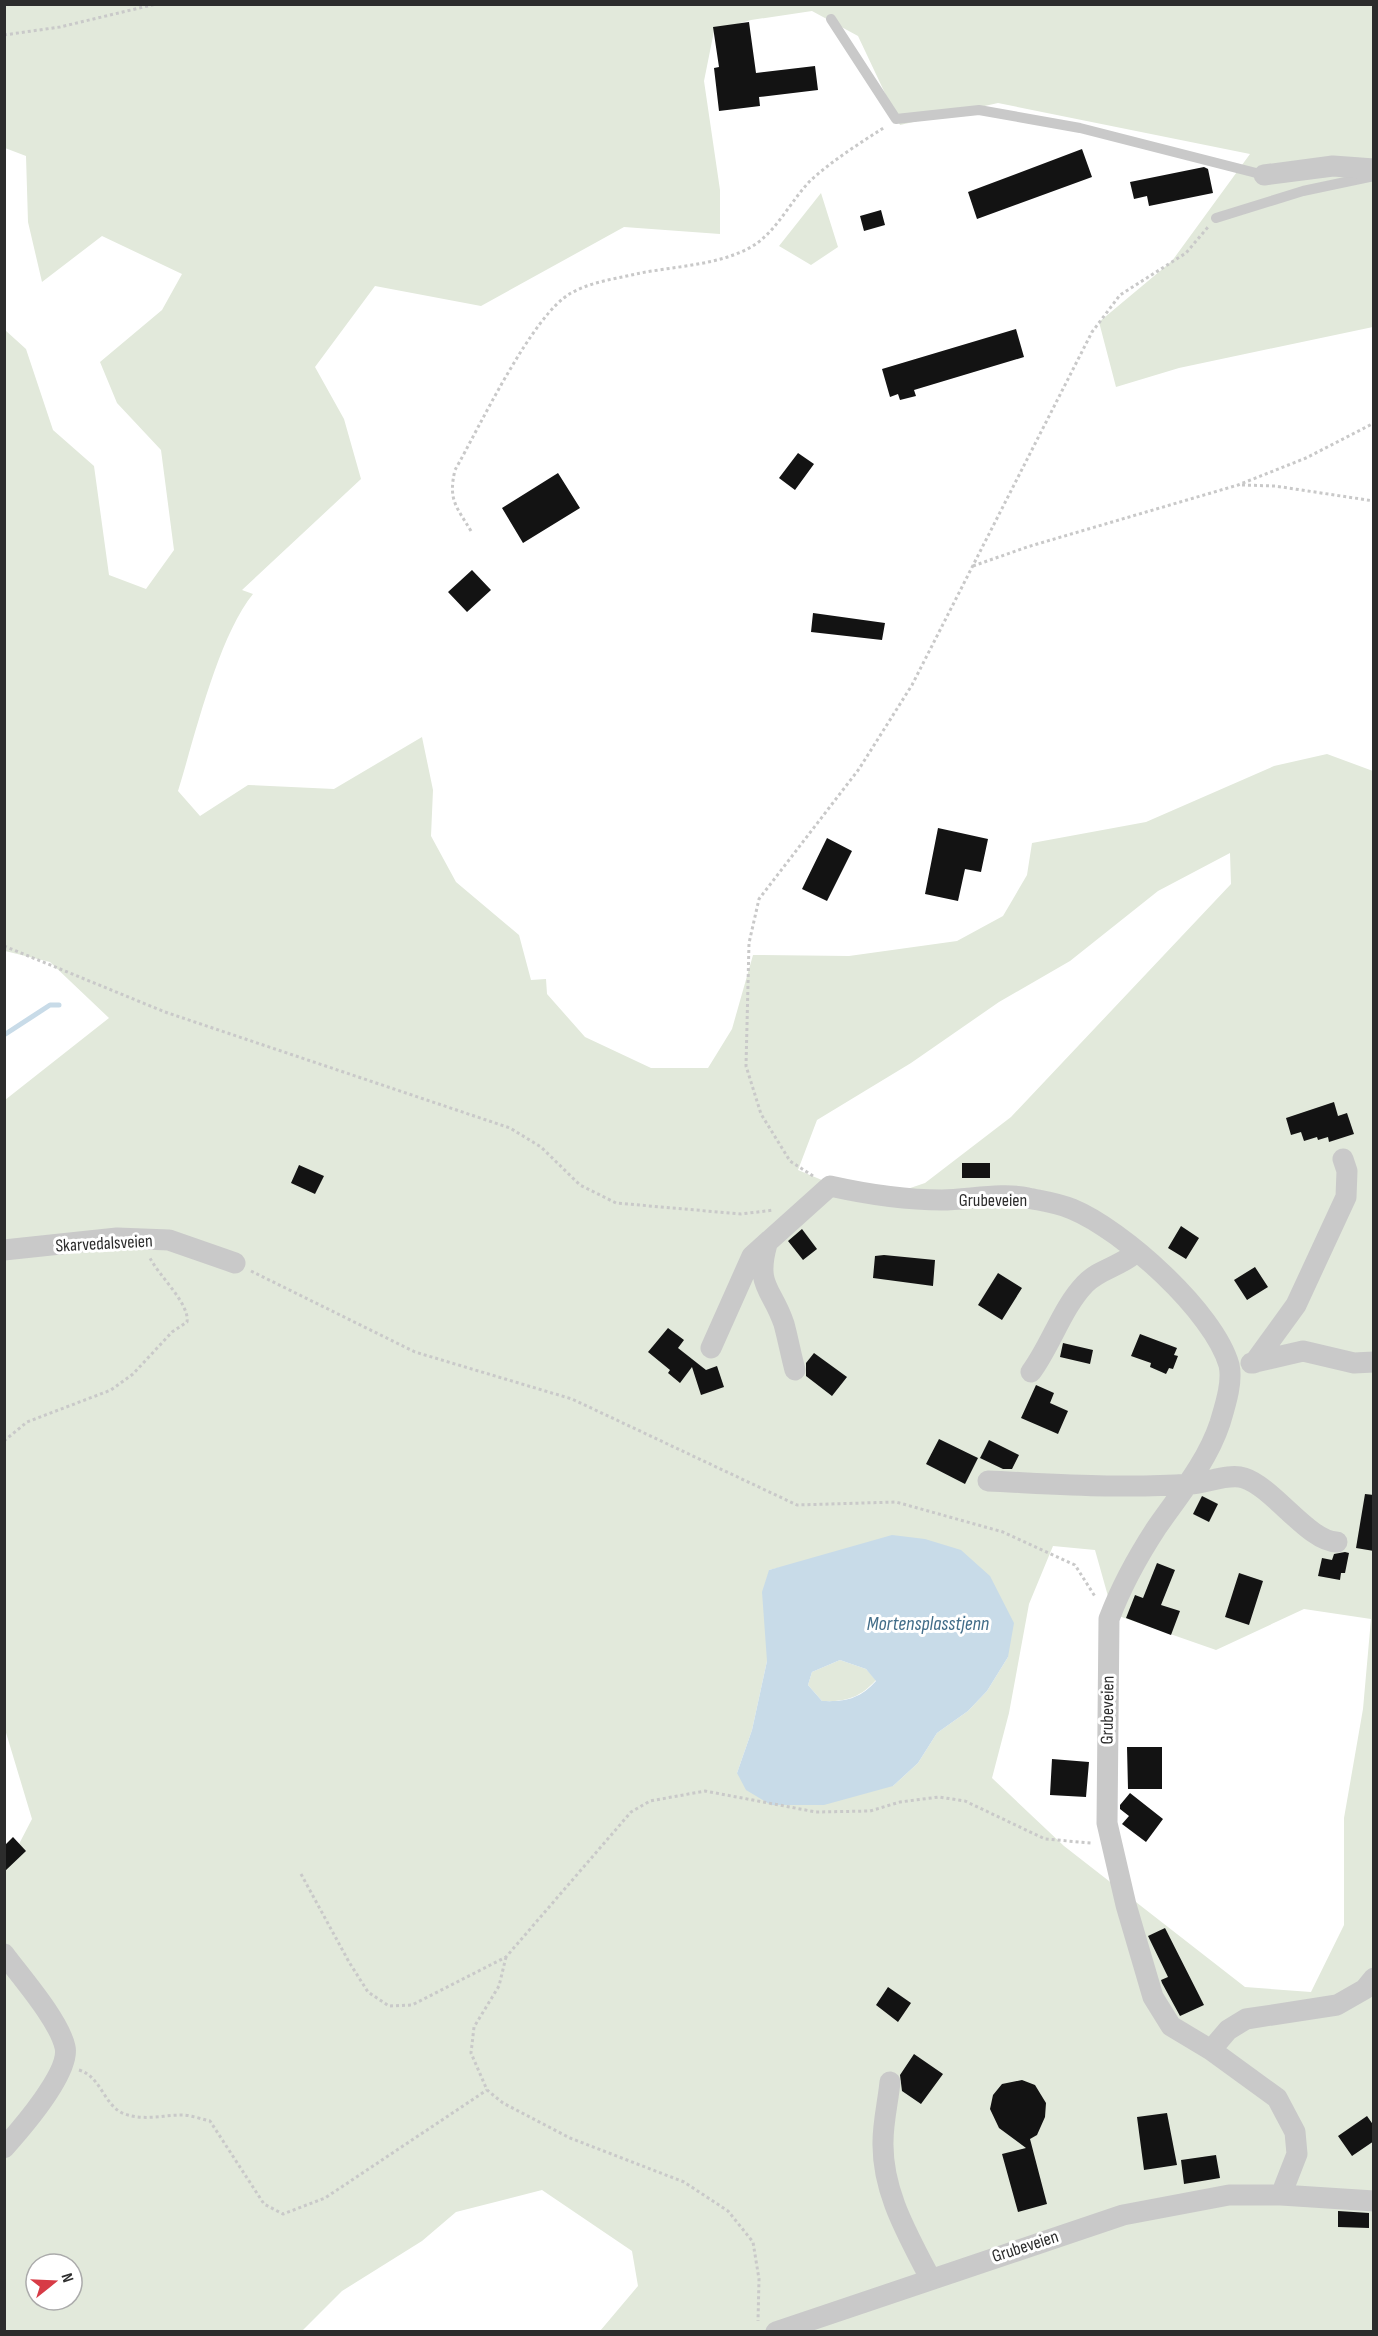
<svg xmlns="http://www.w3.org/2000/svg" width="1378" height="2336" viewBox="0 0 1378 2336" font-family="'Sofia Sans Condensed',sans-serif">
	<rect width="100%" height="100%" fill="#fff"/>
	<path fill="#e2e9db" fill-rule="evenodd" d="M5,5h1368v322l-194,41 -63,19 -17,-65 73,-61 78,-107 -252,-51 -98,22 -42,-89 -46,-25 -61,9 -37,11 -10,50 16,109v44l-96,-7 -143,79 -106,-20 -60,81 29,52 17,60 -119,111 11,4c-35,43 -58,142 -75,197l22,25 48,-31 86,4 88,-52 11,53 -2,46 25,46 63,53 12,45 15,-1 1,15 38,43 66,31h57l24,-39 21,-74 96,1 108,-15 46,-25 24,-41 5,-32 114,-21 128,-56 53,-12 46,17v1560h-773l38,-45 -6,-35 -90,-61 -86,22 -34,29 -80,50 -40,40h-297v-460l27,-52 -28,-93 1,-626 104,-82 -59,-56 -45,-11v-621l21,19 27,81 41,36 15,109 37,14 28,-39 -13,-100 -44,-47 -17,-41 62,-52 20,-36 -80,-38 -60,46 -14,-60 -2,-66 -21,-8zM1230,853l1,31 -220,233 -86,66 -53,18 -74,-31 19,-50 94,-57 88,-61 71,-41 88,-70zM1053,1546l42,4 18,64 103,36 88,-41 67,10 -8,90 -19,109v107l-33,67 -66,-5 -181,-141 -72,-68 17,-65 20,-109zM799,1563l209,94 -21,34 -19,20 -31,22 -19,30 -25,23 -156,-13 15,-43 15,-69 2,-91zM36,2264h36v36h-36z
		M821,193l17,54 -27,18 -32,-19z
		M840,1660l26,9 10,11c-16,18 -31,22 -54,21l-14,-16 4,-13z"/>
	<path fill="#c8dbe8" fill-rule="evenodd" d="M892,1535l33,4 36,11 29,26 24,47 -6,34 -21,34 -19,20 -31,22 -19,30 -25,23 -69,19h-53l-25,-15 -9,-17 15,-43 15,-69 -5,-69 7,-22zM840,1660l26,9 10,12c-16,18 -31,21 -54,20l-14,-16 4,-13z"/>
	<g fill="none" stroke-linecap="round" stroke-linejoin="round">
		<path stroke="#c8dbe8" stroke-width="5" d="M4,1035l46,-30h9"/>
	</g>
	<path fill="#131313" d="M749,22l7,51 59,-7 3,24 -59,7 1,9 -41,5 -5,-43 5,-1 -6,-40z
		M1082,149l10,28 -115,42 -9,-27z
		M1204,167l4,2 5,24 -64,13 -2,-10 -13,3 -4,-17z
		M881,210l4,15 -21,6 -4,-15z
		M1016,329l8,28 -110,33 2,6 -16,4 -2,-6 -8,3 -8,-28z
		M798,453l16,11 -19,26 -16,-12z
		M558,473l22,35 -57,35 -21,-35z
		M472,570l19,20 -24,22 -19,-20z
		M813,613l72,10 -3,17 -71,-8z
		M938,828l50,11 -7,33 -16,-3 -7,32 -33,-7z
		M827,838l25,13 -25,50 -25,-12z
		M1334,1102l4,14 9,-3 7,21 -25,8 -1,-5 -10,3 -1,-3 -13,4 -3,-9 -10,3 -5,-17z
		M962,1163h28v15h-28z
		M299,1165l25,11 -9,18 -24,-11z
		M1181,1226l18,12 -13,21 -18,-11z
		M802,1229l15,20 -14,11 -15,-19z
		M884,1255l51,5 -2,26 -60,-8 2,-22z
		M1255,1267l13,20 -21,13 -13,-20z
		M998,1273l24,15 -20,32 -24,-15z
		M668,1328l16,12 -6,8 28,22 11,-4 7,21 -23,8 -9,-28 -12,16 -12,-10 2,-3 -22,-18z
		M1140,1334l37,14 -3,7 4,1 -5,13 -4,-1 -3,6 -16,-7 1,-4 -20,-7z
		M1063,1343l30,7 -3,14 -30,-7z
		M814,1353l33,24 -15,19 -26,-20v-13z
		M1036,1385l18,8 -4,10 18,8 -10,23 -37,-16z
		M939,1439l39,19 -13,26 -39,-20z
		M989,1440l30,15 -7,14h-9l-23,-11z
		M1365,1494l9,1v56l-18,-3z
		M1202,1496l16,8 -9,18 -16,-8z
		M1345,1552l4,1 -4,20h-4l-1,7 -22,-4 4,-18 10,2 2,-6z
		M1157,1563l18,7 -14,35 19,6 -9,24 -45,-17 9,-23 8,3z
		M1239,1573l24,8 -14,44 -24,-8z
		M1127,1747h35v42h-34z
		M1052,1759l37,3 -3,35 -36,-2z
		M1130,1793l33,26 -17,23 -24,-18 7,-8 -9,-7v-4z
		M13,1837l13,14 -22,21v-26z
		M1165,1928l39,77 -24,11 -18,-33 -1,-3 7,-3 -20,-41z
		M888,1987l23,16 -13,19 -22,-17z
		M914,2054l29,20 -22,30 -19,-13 -2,-16z
		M1022,2080l13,5 11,18 -1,14 -8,18 -7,4 17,65 -29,8 -16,-58 24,-6 -27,-20 -9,-19 3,-14 9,-11z
		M1167,2113l10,52 -33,5 -7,-53z
		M1367,2116l7,10v15l-22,15 -14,-20z
		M1216,2155l4,23 -36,6 -3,-24z
		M1338,2211l31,2v15l-31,-1z"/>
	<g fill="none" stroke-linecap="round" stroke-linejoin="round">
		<path stroke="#c9c9c9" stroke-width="3" stroke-dasharray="3 3" stroke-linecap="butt" d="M4,35l56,-8 96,-23
			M1242,485l33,1 99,15
			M471,531c-15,-25 -23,-31 -16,-61 24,-42 77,-155 116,-177 20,-11 43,-14 65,-19 37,-8 81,-8 115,-27 25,-14 40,-47 60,-67 22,-20 49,-37 74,-53
			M973,566l54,-19 211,-62 68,-27 68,-35
			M4,946l161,66 345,116 31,19 39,38 36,18 125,11 33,-4
			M813,1176l-23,-15 -29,-47 -15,-48 3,-123 10,-44 100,-130 53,-84 180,-353 28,-37 66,-42 22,-26
			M251,1271l164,81 157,47 225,106 99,-3 107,30 72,33 21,33
			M4,1441l23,-19 84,-32 22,-16 39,-42 15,-10c3,-18 -28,-46 -37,-64
			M301,1874l48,88 19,30 21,14 23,-1 94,-48 125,-145 19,-11 55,-10 111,21 54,-1 30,-9 39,-5 26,4 80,38 46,4
			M506,1957l-7,29 -25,41 -3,26 16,37 16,13 67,35 114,44 44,29 25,31 6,37 -1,42
			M79,2070c23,7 25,37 46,44 19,7 38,1 57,1 9,0 19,4 28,6l54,83 19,10 42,-16 162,-108"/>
		<path stroke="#c9c9c9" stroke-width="10" d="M831,19l65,100 83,-9 101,18 184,47
			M1216,218l87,-27 71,-15"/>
		<path stroke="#c9c9c9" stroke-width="21" d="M1264,175l69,-9 41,3
			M767,1244c-12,43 5,44 17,80 4,15 7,31 11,46
			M4,1250l113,-12 52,2 66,23
			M711,1348l41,-92 78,-70c36,8 74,14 112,14 25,0 61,-8 86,-2 14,3 30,5 44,11 51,21 142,103 157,156 4,17 -4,41 -9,58 -13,39 -40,71 -63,104 -19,29 -36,60 -48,92l-2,204 19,82 27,92 18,29 40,24 66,48 18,34 2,22 -16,41
			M1251,1363l52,-12 51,12 20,-1
			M1254,1363l42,-58 50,-108 1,-26 -4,-12
			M1031,1372c20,-27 31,-64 54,-88 14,-15 37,-18 51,-32
			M988,1481c68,3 135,8 202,3 17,-1 39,-11 54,-6 29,9 65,64 93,64
			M4,1954c17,23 55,66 61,93 6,25 -44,82 -61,101
			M1211,2050l17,-20 18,-11 91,-14 28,-16 9,-11
			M890,2082c-2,20 -7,40 -7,60 -1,50 25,93 47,136
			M776,2332l347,-117 106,-20h52l93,6"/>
	</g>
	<g text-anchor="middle" stroke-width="6" stroke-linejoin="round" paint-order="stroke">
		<g font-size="18" fill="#2c2c2c" stroke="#fff">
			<text x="993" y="1206">Grubeveien</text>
			<text transform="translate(104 1243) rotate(-3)" y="6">Skarvedalsveien</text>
			<text transform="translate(1107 1710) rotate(-89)" y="6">Grubeveien</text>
			<text transform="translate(1025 2246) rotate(-18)" y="6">Grubeveien</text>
		</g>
		<g font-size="20" font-style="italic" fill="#416c88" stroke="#fff">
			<text x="928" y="1630">Mortensplasstjenn</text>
		</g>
	</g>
	<rect width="1378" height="2336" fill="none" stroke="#2c2c2c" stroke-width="12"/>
	<g transform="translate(54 2282) rotate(72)"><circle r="28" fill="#ffffff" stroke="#ababab" stroke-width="1.5"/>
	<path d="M0-4.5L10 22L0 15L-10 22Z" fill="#d73b46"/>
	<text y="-9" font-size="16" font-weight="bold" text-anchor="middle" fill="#2c2c2c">N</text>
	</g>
</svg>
